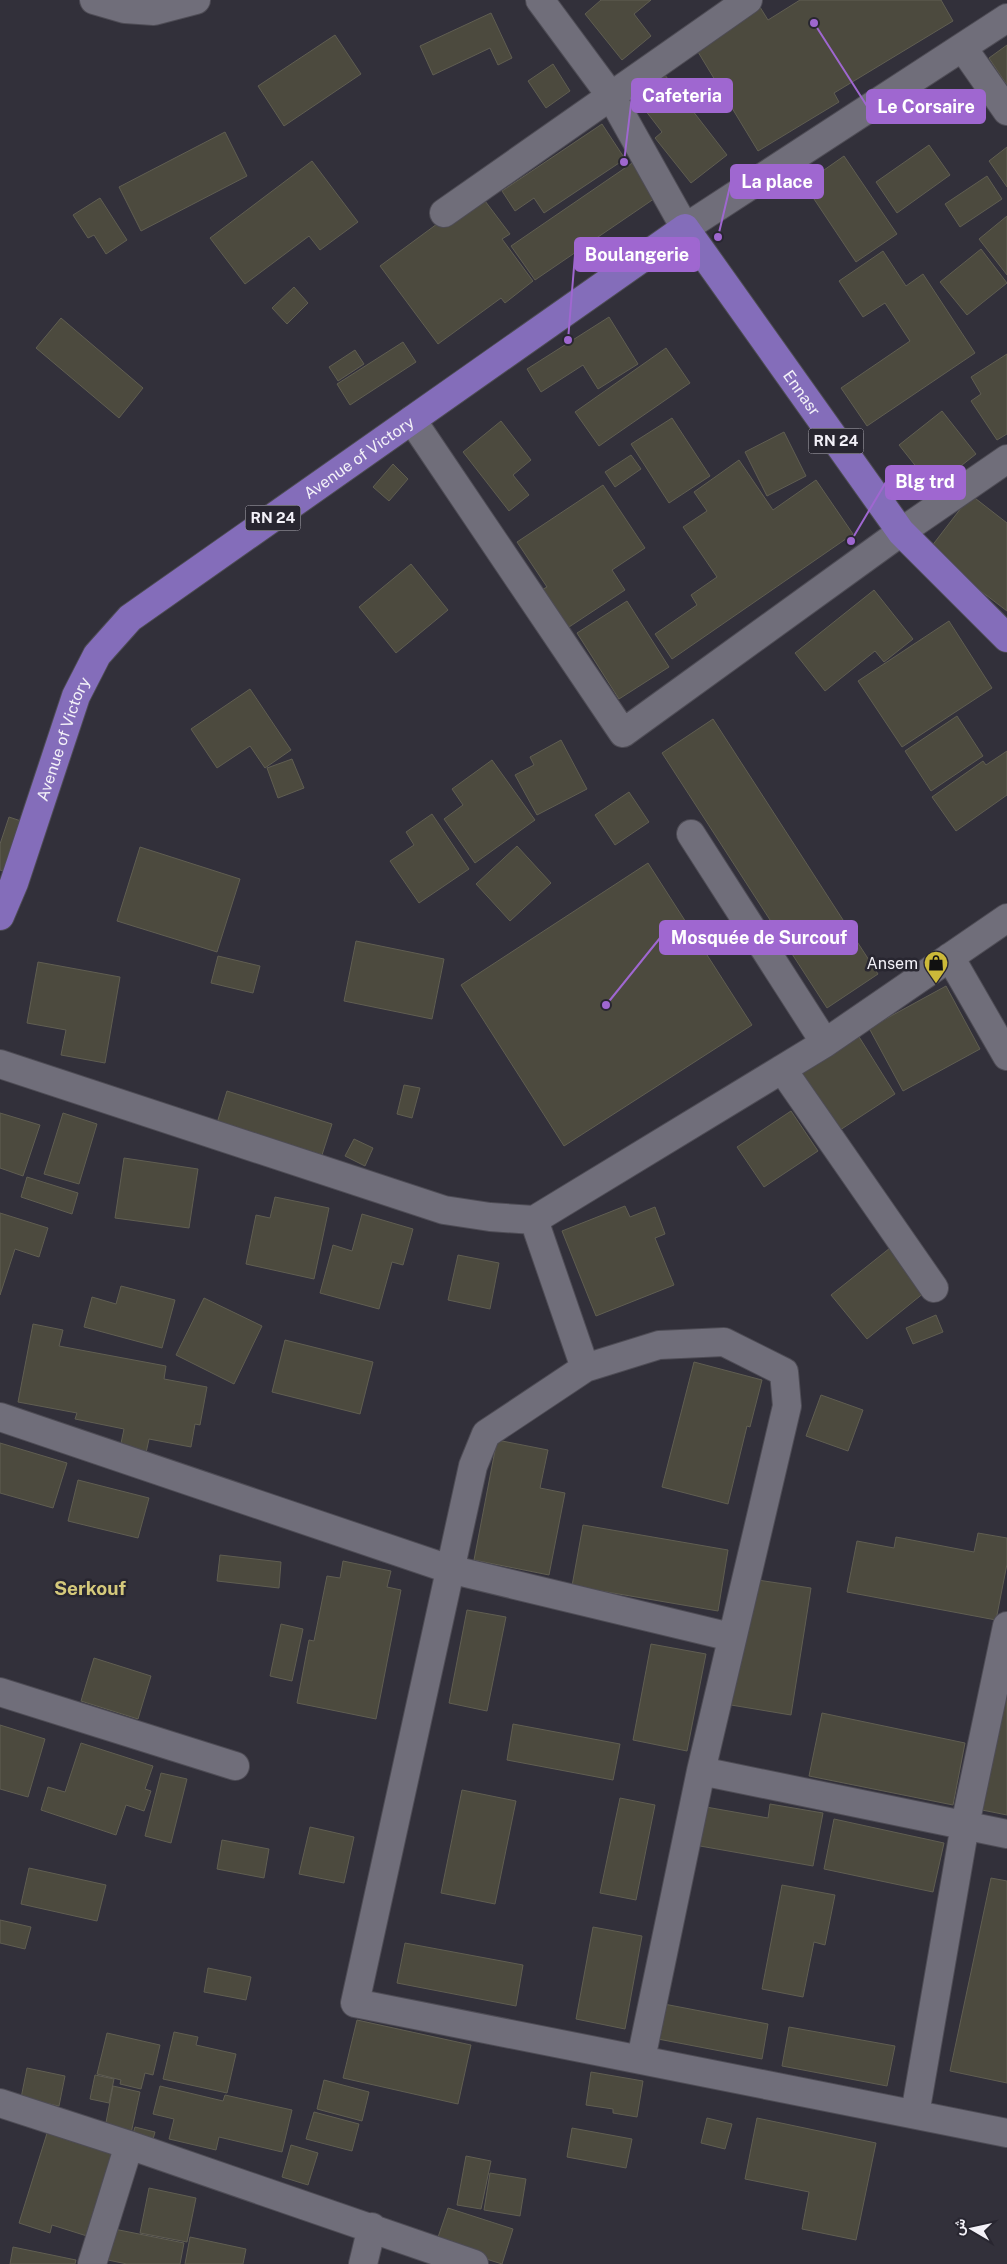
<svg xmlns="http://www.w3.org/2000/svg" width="1007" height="2264" viewBox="0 0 1007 2264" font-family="'Public Sans',Vazirmatn,sans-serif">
	<rect width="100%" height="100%" fill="#32303a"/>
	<path fill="#4c4a3e" stroke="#605e52" d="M601,0h50l-17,14 17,22 -29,24 -37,-46z
		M800,0h141l12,21 -119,72 5,9 -81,49 -63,-104 65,-40 8,13z
		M491,13l21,45 -14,7 -8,-17 -57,27 -13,-29z
		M335,35l26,39 -77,52 -26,-40z
		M1007,45v40l-18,-27z
		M553,64l17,27 -24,17 -18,-27z
		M661,70l66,85 -36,28 -36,-45 7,-6 -30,-39z
		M602,124l23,35 -81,54 -10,-15 -19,13 -13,-20z
		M225,132l22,44 -106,55 -22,-44z
		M929,145l21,30 -53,38 -21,-31z
		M1007,147v40l-18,-26z
		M844,156l53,78 -41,28 -52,-78z
		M641,157l23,35 -129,88 -24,-34z
		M312,161l46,61 -38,28 -11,-14 -64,48 -35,-46z
		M987,176l15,23 -42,28 -15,-23z
		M479,193l31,41 -8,5 31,42 -28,22 -4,-5 -63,46 -58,-78z
		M100,198l27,42 -21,14 -12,-19 -6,3 -15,-23z
		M1007,216v59l-28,-36z
		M981,249l26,34 -40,32 -27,-33z
		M883,251l23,35 17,-12 52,79 -108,73 -26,-38 69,-47 -25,-38 -22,14 -24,-36z
		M294,287l14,16 -21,21 -15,-16z
		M609,317l29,47 -40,25 -15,-24 -42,27 -14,-23z
		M61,318l82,70 -24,30 -83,-70z
		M403,342l13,20 -66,43 -13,-21z
		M666,348l24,35 -91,63 -24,-34z
		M355,350l9,14 -26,17 -9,-14z
		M1007,354v80l-10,6 -26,-39 10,-7 -10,-17z
		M942,411l34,43 -43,34 -34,-43z
		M672,418l38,58 -41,27 -38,-59z
		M501,421l30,39 -18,15 16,20 -20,16 -46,-59z
		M784,432l22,44 -39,20 -22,-44z
		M631,455l10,14 -26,18 -10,-15z
		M739,460l34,50 43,-30 37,54 -181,125 -17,-25 42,-29 -6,-10 26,-18 -34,-50 24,-16 -13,-19z
		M393,464l15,15 -19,22 -16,-14z
		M603,485l42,63 -33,22 13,20 -62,41 -25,-39 9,-5 -30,-45z
		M971,495l36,28v88l-79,-60z
		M411,564l37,46 -52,43 -37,-46z
		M874,590l39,49 -29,23 -9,-11 -50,40 -30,-38z
		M627,601l42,66 -50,32 -42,-66z
		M949,621l43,67 -90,59 -44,-66z
		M250,689l41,61 -26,18 -15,-22 -33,22 -26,-39z
		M957,716l26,40 -52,35 -26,-40z
		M713,719l165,255 -51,34 -165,-255z
		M561,740l26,49 -50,26 -22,-40 19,-10 -4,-8z
		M1007,751v44l-51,36 -24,-34 51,-36 3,4z
		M292,759l12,29 -26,10 -11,-30z
		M492,760l43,60 -60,43 -31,-44 19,-14 -11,-16z
		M629,792l20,30 -34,23 -20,-30z
		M432,814l37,55 -50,34 -29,-42 24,-16 -8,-13z
		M9,817l15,5 -17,51 -7,-3v-26z
		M517,846l34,37 -41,38 -34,-37z
		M140,847l100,32 -23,73 -100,-31z
		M648,863l104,162 -188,121 -103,-161z
		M356,941l88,18 -12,60 -88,-18z
		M218,956l42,10 -7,27 -42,-10z
		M38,962l82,15 -15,86 -44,-8 5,-25 -39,-7z
		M946,986l34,63 -77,42 -34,-63z
		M856,1032l39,62 -58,38 -39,-62z
		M404,1085l16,3 -8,30 -15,-4z
		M227,1091l105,33 -10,31 -105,-32z
		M791,1111l27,40 -54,36 -27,-40z
		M0,1113l40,12 -17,51 -23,-8z
		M63,1113l34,11 -18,60 -35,-10z
		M354,1139l19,9 -8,18 -20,-10z
		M124,1158l74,11 -9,59 -74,-10z
		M27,1177l51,16 -6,21 -51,-17z
		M275,1197l54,11 -15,71 -68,-15 10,-49 14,3z
		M625,1206l5,11 25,-10 10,27 -10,4 19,47 -78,31 -34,-85z
		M0,1213l48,15 -9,29 -24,-8 -15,46z
		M362,1214l51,15 -10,36 -11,-3 -13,47 -59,-16 13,-48 19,6z
		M890,1248l35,44 -58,47 -36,-44z
		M458,1255l41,8 -9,46 -42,-9z
		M121,1286l54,14 -13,48 -78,-21 8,-30 24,7z
		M204,1298l58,28 -28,58 -58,-29z
		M936,1315l7,17 -30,12 -7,-16z
		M33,1324l30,6 -4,16 107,20 -2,13 43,8 -7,38 -5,-1 -4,23 -42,-8 -3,14 -26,-5 4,-19 -49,-10 2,-6 -59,-11z
		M285,1340l88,22 -13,52 -88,-22z
		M694,1362l68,18 -12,47 -3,-1 -19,78 -66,-17z
		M821,1395l42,15 -15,41 -42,-15z
		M497,1440l51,10 -8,38 25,5 -16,82 -75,-15z
		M0,1443l67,20 -14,45 -53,-15z
		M78,1480l71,18 -11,40 -70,-17z
		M583,1525l145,25 -10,61 -146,-25z
		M978,1533l29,5v26l-11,56 -149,-28 10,-51 37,7 2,-11 78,15z
		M220,1555l61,7 -2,26 -62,-7z
		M343,1561l48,10 -4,16 14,3 -25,129 -79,-16 12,-63 5,1 13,-65 13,2z
		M751,1579l60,9 -20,127 -60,-10z
		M467,1610l39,7 -19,94 -38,-8z
		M281,1624l22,5 -11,52 -22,-5z
		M651,1644l55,10 -19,97 -54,-11z
		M94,1658l57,18 -13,43 -57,-18z
		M1006,1686h1v129l-25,-5z
		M822,1713l143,30 -12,62 -144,-29z
		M513,1724l107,20 -7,36 -106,-20z
		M0,1725l45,14 -17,58 -28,-8z
		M81,1743l72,23 -8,23 6,2 -7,20 -18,-6 -10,30 -75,-25 7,-23 17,5z
		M161,1773l26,6 -16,64 -26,-7z
		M462,1790l54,11 -21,103 -54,-11z
		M620,1798l35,7 -19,95 -36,-7z
		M770,1804l53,9 -10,53 -113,-20 6,-39 62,11z
		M834,1819l110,24 -11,49 -109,-23z
		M310,1827l44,10 -10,46 -45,-9z
		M222,1840l47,9 -5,29 -47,-9z
		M29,1868l77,17 -9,36 -76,-17z
		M991,1878l16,3v202l-57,-12z
		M782,1885l53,10 -10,50 -11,-3 -11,55 -41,-8z
		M0,1920l31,7 -6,22 -25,-6z
		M593,1927l49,9 -17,93 -49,-10z
		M405,1943l118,22 -7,41 -119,-23z
		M208,1968l43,9 -5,23 -42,-8z
		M664,2004l104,20 -6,35 -104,-20z
		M357,2020l114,25 -13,59 -115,-26z
		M789,2027l106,19 -8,40 -105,-20z
		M174,2032l24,5 -2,8 40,9 -9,39 -64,-14z
		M107,2033l53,12 -7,30 -8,-2 -4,16 -21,-5 1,-4 -24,-6z
		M27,2068l38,8 -6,30 -38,-8z
		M591,2072l52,9 -6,36 -24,-4v-4l-27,-4z
		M95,2075l19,4 -5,24 -19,-4z
		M324,2080l45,12 -7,29 -45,-12z
		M113,2086l27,6 -10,46 -26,-5z
		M160,2086l63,15 2,-6 67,15 -10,42 -63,-15 -3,13 -47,-11 5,-20 -21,-5z
		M314,2112l45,12 -7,27 -46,-12z
		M707,2118l25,6 -7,25 -24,-6z
		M757,2118l119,25 -20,97 -54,-11 7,-37 -64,-13z
		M135,2127l20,5 -3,11 -20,-6z
		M572,2128l60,11 -6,29 -59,-11z
		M48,2130l73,23 -34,83 -35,-11 -2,8 -31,-10z
		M291,2145l27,8 -10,32 -26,-8z
		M466,2156l25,5 -10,48 -24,-4z
		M490,2173l36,6 -6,37 -36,-6z
		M149,2188l47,10 -9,44 -47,-9z
		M448,2208l65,21 -11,35 -66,-21z
		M114,2229l70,14 -4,21h-53l-19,-4z
		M190,2237l56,12 -3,15h-58z
		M13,2247l63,13 -1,4h-65z"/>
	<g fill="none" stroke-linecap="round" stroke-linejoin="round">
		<defs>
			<path id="minor" d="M94,0l31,9 29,2 42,-11
				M540,0l71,96 74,132 322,-210
				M963,48l44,63
				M444,213l304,-213
				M412,420l211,313 278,-201 106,-73
				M691,834l134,209
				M950,957l57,99
				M0,1064l444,146 46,7 44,3 291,-177 182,-125
				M782,1069l152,219
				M534,1220l51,148 -99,66 -13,32 -118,537 652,130
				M585,1368l74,-23 65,-3 60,30 3,34 -86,365 -60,288
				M0,1417l449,152 282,68
				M0,1692l235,74
				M701,1771l306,63
				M0,2103l129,42 345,119
				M915,2114l50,-289 42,-199
				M92,2264l37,-119
				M363,2264l9,-37"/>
			<g id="primary">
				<path id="s1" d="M0,916l14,-33 62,-187 21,-41 33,-37 555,-390 216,304 106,106"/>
			</g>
		</defs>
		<use href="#minor" stroke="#4e4c55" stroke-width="30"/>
		<use href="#primary" stroke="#4e4c55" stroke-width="30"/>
		<use href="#minor" stroke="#706e7a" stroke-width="28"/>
		<use href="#primary" stroke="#846dba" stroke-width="28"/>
	</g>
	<defs>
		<symbol id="shop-pin" viewBox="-11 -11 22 30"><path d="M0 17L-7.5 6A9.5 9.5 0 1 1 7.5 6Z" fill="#ccb939" stroke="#282630"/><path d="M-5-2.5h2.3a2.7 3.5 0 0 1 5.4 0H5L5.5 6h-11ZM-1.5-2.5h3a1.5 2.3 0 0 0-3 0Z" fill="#111"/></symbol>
	</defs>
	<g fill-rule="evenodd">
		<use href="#shop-pin" x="922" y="949" width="28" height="38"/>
	</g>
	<g text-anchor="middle" stroke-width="5" stroke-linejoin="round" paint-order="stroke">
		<g fill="#282630" stroke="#b6b4bc" stroke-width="1">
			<rect x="808.5" y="428.5" width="55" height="25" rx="4"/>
			<rect x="245.5" y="505.5" width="55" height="25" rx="4"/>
		</g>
		<g font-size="15" font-weight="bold" fill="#f3f1f8">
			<text x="836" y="446">RN 24</text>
			<text x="273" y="523">RN 24</text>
		</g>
		<g font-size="16" fill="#f3f1f8" stroke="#282630">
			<text dy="6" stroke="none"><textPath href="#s1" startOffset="1209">Ennasr</textPath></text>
			<text dy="6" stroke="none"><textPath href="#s1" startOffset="608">Avenue of Victory</textPath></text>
			<text dy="6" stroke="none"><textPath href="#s1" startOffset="188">Avenue of Victory</textPath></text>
		</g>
		<g font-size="16" fill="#f3f1f8" stroke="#282630" text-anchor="end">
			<text x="918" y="969">Ansem</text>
		</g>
		<g font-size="19" font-weight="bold" fill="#d5c97b" stroke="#282630">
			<text x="90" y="1595">Serkouf</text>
		</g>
	</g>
	<path fill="none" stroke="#9f67d0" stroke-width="2" d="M624 162L632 96M814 23L867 106M718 237L731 182M568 340L575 255M851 541L886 482M606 1005L660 938"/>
	<g fill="#9f67d0" stroke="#282630" stroke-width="2">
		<circle cx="624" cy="162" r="5"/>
		<circle cx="814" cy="23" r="5"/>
		<circle cx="718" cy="237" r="5"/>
		<circle cx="568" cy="340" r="5"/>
		<circle cx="851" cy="541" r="5"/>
		<circle cx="606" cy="1005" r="5"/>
	</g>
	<g fill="#9f67d0" stroke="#9f67d0" stroke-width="2">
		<rect x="632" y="79" width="100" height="33" rx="5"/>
		<rect x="867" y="90" width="118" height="33" rx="5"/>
		<rect x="731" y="165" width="92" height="33" rx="5"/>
		<rect x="575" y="238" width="124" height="33" rx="5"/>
		<rect x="886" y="466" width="79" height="33" rx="5"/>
		<rect x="660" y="921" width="197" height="33" rx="5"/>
	</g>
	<g font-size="18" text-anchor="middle" font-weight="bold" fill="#fff">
		<text x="682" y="102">Cafeteria</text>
		<text x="926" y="113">Le Corsaire</text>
		<text x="777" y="188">La place</text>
		<text x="637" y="261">Boulangerie</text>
		<text x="925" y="488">Blg trd</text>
		<text x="759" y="944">Mosquée de Surcouf</text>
	</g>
	<g transform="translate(972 2229) rotate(279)" stroke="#282630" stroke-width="4" paint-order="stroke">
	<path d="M0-4L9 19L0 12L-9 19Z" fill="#f3f1f8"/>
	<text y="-8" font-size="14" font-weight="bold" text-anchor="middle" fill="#f3f1f8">ش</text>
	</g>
</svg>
